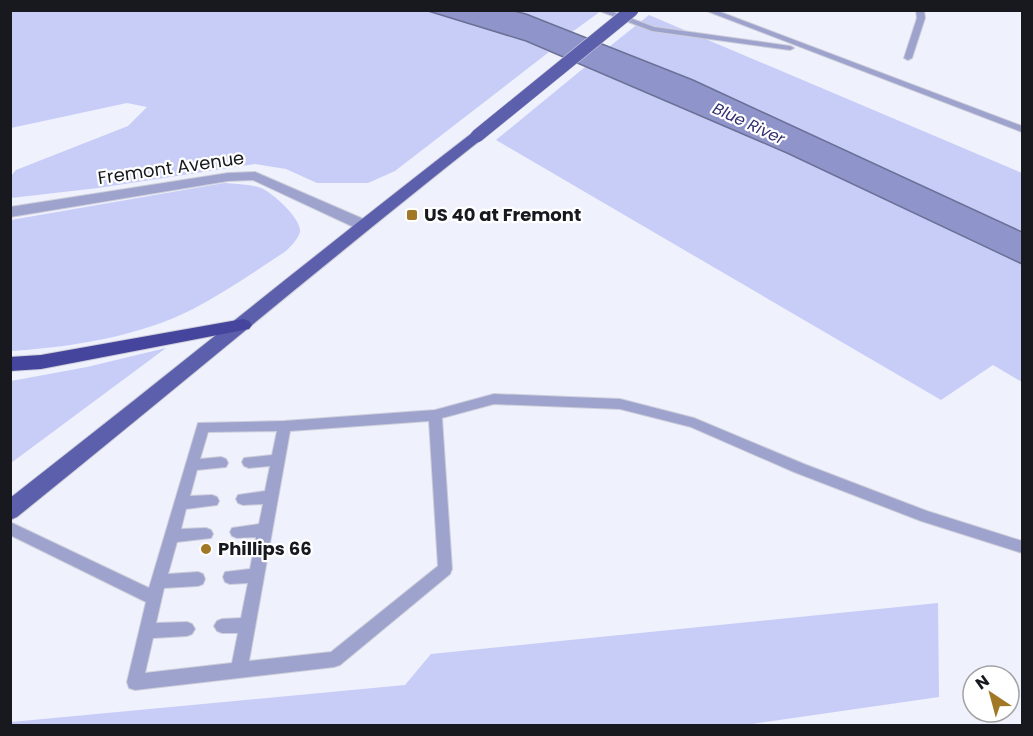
<svg xmlns="http://www.w3.org/2000/svg" width="1033" height="736" viewBox="0 0 1033 736" font-family="Poppins,sans-serif">
	<rect width="100%" height="100%" fill="#eff1fd"/>
	<path fill="#c8cdf7" d="M10,11h418l97,30 24,11 -154,119 -27,12h-51l-31,-14 -31,-5 -157,24 -87,10v-22l5,-6 112,-44 19,-19 -20,-4 -116,25z
		M514,11h87l-29,21z
		M649,15l373,158v59l-329,-152 -84,-33z
		M585,67l202,86 235,111v118l-29,-17 -52,35 -445,-260z
		M224,183c13,1 25,1 37,5 11,4 41,31 39,44 -2,7 -8,13 -14,19 -30,20 -61,41 -93,58 -55,28 -122,38 -182,42v-131z
		M166,348l-155,115v-82l76,-14z
		M938,603l1,94 -201,29 -727,-1v-3l394,-37 26,-31z"/>
	<path fill="#8f95cb" stroke="#6b7097" stroke-width="1.5" d="M428,11h86l12,3 167,66 329,152v32l-235,-111 -261,-112z"/>
	<g fill="none" stroke-linecap="round" stroke-linejoin="round">
		<defs>
			<path id="service" d="M597,10h11l46,17 136,19 4,2 -4,2 -138,-19z
				M704,10h11l307,116v6z
				M916,10h8l1,8 -13,40 -4,2 -4,-2 13,-40z
				M494,394l126,5 74,19 110,46 123,47 95,30v12l-101,-32 -127,-49 -103,-45 -71,-18 -126,-5 -52,14 10,151 -2,5 -110,91 -6,2 -199,23 -6,-2 -2,-6 19,-80 -136,-67v-13l139,66 49,-165 86,-2 151,-11zM429,421l9,145 -107,86 -82,9 41,-230zM277,431l-5,24 -28,3 -2,4 2,4 5,2 21,-2 -5,25 -27,4 -2,4 2,4 5,2 20,-1 -4,20 -27,4 -2,4 2,4 5,2 19,-1 -6,32 -25,3 -2,5 2,5 5,2 18,-1 -7,35 -19,1 -5,2 -3,5 3,5 5,2h16l-6,30 -87,10 8,-35 34,-2 5,-2 3,-5 -3,-5 -5,-2 -31,1 8,-35 34,-2 5,-2 2,-5 -2,-5 -5,-2 -30,2 9,-32 34,-4 2,-4 -2,-4 -5,-2 -25,1 5,-20 31,-4 2,-4 -2,-4 -5,-2 -22,1 7,-26 29,-3 2,-4 -2,-4 -5,-2 -21,2 8,-27z"/>
			<path id="minor" d="M255,172l113,49 3,4 -3,4h-10l-105,-49 -25,1 -218,36v-10l218,-34z"/>
			<path id="primary" d="M477,132l5,1 2,3 -2,3c-157,124 -310,253 -465,378l-7,3v-22c155,-121 307,-245 462,-365z"/>
			<path id="motorway" d="M243,319l6,2 3,4 -3,4 -208,40 -31,2v-14l31,-2z"/>
		</defs>
		<use href="#service" stroke="#cdced9" stroke-width="2"/>
		<use href="#minor" stroke="#cdced9" stroke-width="2"/>
		<use href="#primary" stroke="#cdced9" stroke-width="2"/>
		<use href="#motorway" stroke="#cdced9" stroke-width="2"/>
		<use href="#service" fill="#9ea3ce" fill-rule="evenodd"/>
		<use href="#minor" fill="#9ea3ce" fill-rule="evenodd"/>
		<use href="#primary" fill="#5c5fab" fill-rule="evenodd"/>
		<use href="#motorway" fill="#46459d" fill-rule="evenodd"/>
		<defs>
			<path id="primary-bridge" d="M477,136l155,-126"/>
		</defs>
		<use href="#primary-bridge" stroke="#cdced9" stroke-width="14" stroke-linecap="butt"/>
		<use href="#primary-bridge" stroke="#5c5fab" stroke-width="13"/>
	</g>
	<g fill="#a07826" stroke="#fff" stroke-width="2">
		<rect x="406" y="209" width="12" height="12" rx="3"/>
		<circle cx="206" cy="549" r="6"/>
	</g>
	<g text-anchor="middle" stroke-width="4.5" stroke-linejoin="round" paint-order="stroke">
		<g font-size="16" font-style="italic" fill="#302f70" stroke="#fff">
			<text transform="translate(749 123) rotate(25)" y="6">Blue River</text>
		</g>
		<g font-size="18" fill="#18191f" stroke="#fff">
			<text transform="translate(171 168) rotate(-8)" y="6">Fremont Avenue</text>
		</g>
		<g font-size="18" font-weight="bold" fill="#18191f" stroke="#fff" text-anchor="start">
			<text x="424" y="221">US 40 at Fremont</text>
			<text x="218" y="555">Phillips 66</text>
		</g>
	</g>
	<rect width="1033" height="736" fill="none" stroke="#18191f" stroke-width="24"/>
	<g transform="translate(991 694) rotate(324)"><circle r="28" fill="#ffffff" stroke="#a3a3a5" stroke-width="1.5"/>
	<path d="M0-4.5L10 22L0 15L-10 22Z" fill="#a07826"/>
	<text y="-9" font-size="16" font-weight="bold" text-anchor="middle" fill="#18191f">N</text>
	</g>
</svg>
